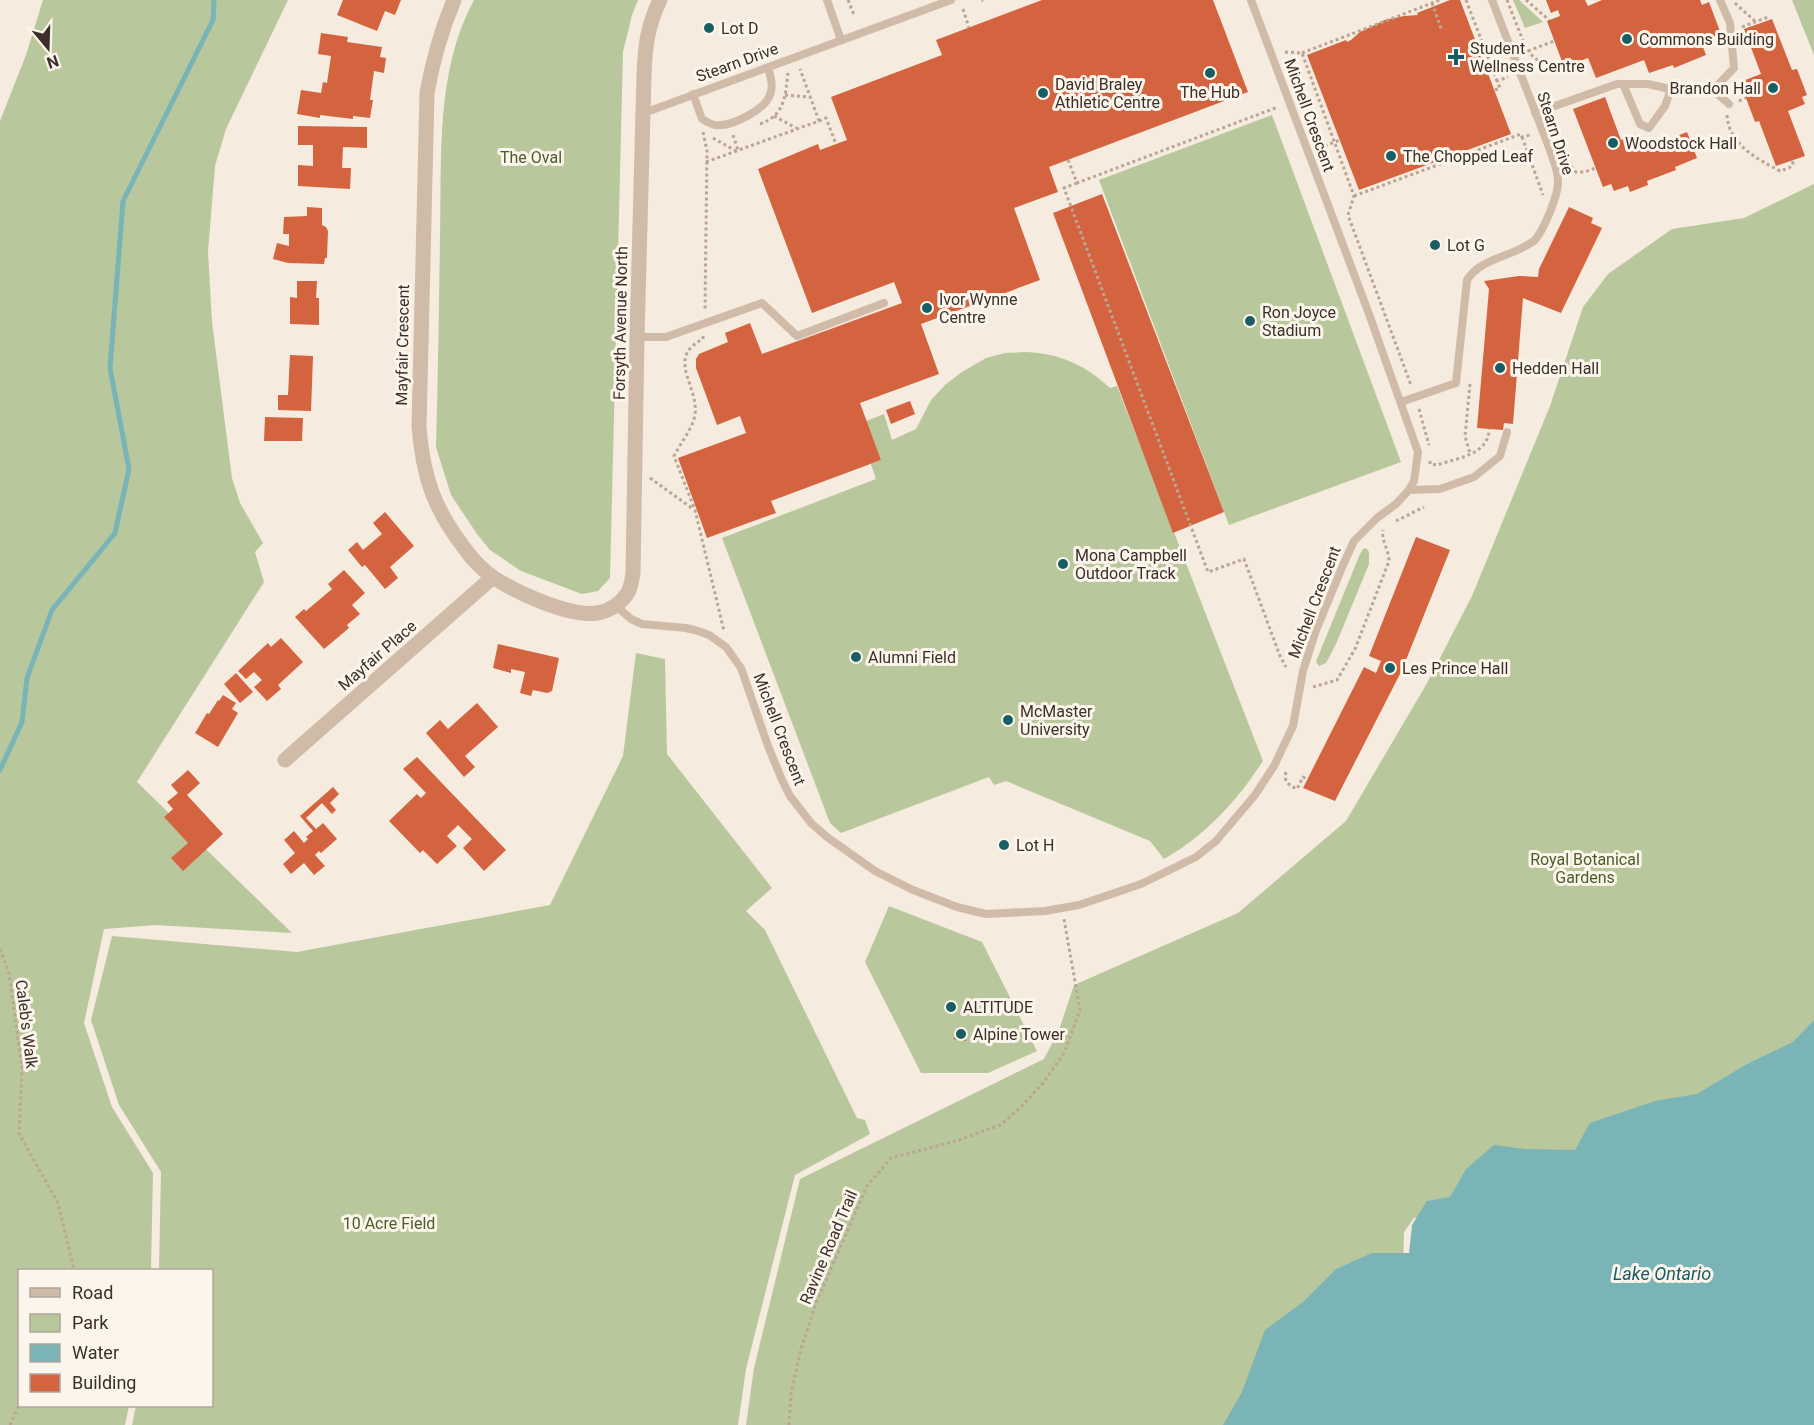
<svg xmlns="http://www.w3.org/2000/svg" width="1814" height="1425" viewBox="0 0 1814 1425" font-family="Roboto,sans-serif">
	<rect width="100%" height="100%" fill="#f6ebdf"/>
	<path fill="#b8c79c" d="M43,0h245l-62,129 -11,37 -7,86 4,70 20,156 8,25 23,40 -8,9 9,30 -127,200 155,151 -136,-8 -52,4 -20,94 28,84 41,66 -2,97h-131v136h109l-4,19h-125v-1304l26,-66z
		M474,0h164l-6,15 -9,37 -13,526 -12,13 -16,3 -61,-23 -31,-21 -13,-16 -26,-39 -15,-48c2,-70 3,-140 4,-210 2,-80 -5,-165 34,-237z
		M1513,0h6l24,22 -18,6z
		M1792,0h22v55z
		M1272,115l129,347 -172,63 -130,-345z
		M1814,184v875l-370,155 -22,4h-8l-10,14 -1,38 -172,155h-485l8,-57 46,-189 244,-120 15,-29 15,-45 164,-72 108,-92 80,-136 46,-89 78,-190 33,-99 25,-33 64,-45 72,-11z
		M1027,352c34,2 58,13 83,36l7,-2 146,375c-26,40 -58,75 -99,98l-14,-18 -144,-60 -12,4 -5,-8 -148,56 -11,-10 -108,-285 154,-59 -5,-15 10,-4 -15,-39 18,-7 8,26 24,-11 15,-29 15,-16 16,-12 24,-14 19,-5z
		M1366,548l3,4v12l-33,80 -10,19 -7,3 -3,-4 1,-3 43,-105 3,-5z
		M636,653l29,6 2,95 105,134 -26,23 19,19 92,188 8,2 5,14 -75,41 -49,194 -8,56h-606l4,-19h76v-136h-53l2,-98 -42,-67 -28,-85 21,-84 185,16 253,-47 73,-149z
		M889,906l93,36 55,109 -49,22h-67l-56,-111z"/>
	<path fill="#7ab4b7" d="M1814,1020v405h-591l19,-33 23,-62 38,-28 33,-33 36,-16h37l3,-28 15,-24 23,-4 16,-28 28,-24 31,4 50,1 15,-27 65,-22 42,-7 50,-30 46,-22z"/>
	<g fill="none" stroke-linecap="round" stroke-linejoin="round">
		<path stroke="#7ab4b7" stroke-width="5" d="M0,770l22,-48 5,-44 25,-68 63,-77 14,-64 -19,-101 13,-167 90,-181 1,-20"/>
	</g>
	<path fill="#d4643f" d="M343,0h58l-6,15 -10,-4 -8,20 -40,-16z
		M1042,0h171l35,92 -199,75 9,25 -44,16 26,72 -119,44 18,50 -79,29 21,57 -110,41 5,12 -69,25 -29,-80 68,-25 -6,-17 -23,9 -21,-57v-9l3,-5 29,-12 -3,-9 25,-10 12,31 140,-51 -8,-21 -82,31 -54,-144 60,-25 2,6 27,-10 -16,-43 111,-42 -6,-15z
		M1450,0h10l51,134 -152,56 -52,-135 39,-15 1,2 4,-2 9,-8 25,-12 19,-4 14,-1 -1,-2z
		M1546,0h39l3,6 14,-6h98l2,5 7,-3 12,32 -12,5 -1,-3 -8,3 6,16 -32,13 -1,-3 -24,8 -5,-13 -48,18 -8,-20 -24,9 -17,-46 13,-5 -2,-6 -7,3z
		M1772,19l20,51 5,-1 10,26 -5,2 3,7 -17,7 17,45 -29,10 -17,-45 -4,1 -15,-40 21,-8 -17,-45z
		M321,33l27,4 -1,5 35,5 -2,10 6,1 -2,15 -10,-2 -4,29h3l-3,18 -17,-2v3l-33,-4v3l-23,-4 4,-24 20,3 2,-11 4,1 4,-27 -13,-2z
		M1605,97l16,43 15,-6 6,16 45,-18 10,26 -22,9 1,3 -29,11 1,4 -18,7 -2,-6 -14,5 -3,-7 -8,3 -30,-78z
		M298,126l69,1v21l-24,-1 -1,21h9l-1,21 -52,-3v-21l15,1v-21h-15z
		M1102,194l122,318 -51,21 -120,-320z
		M307,207l15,1v17l4,2 2,4 -1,27h-2l-1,6 -36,-1 -15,-4 4,-16 12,3v-12h-6l1,-17 23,-1z
		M1569,207l24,11 -2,5 11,5 -41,85 -38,-15 -10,126 -9,-1 -1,7 -26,-2 12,-139 -5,-8 35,-5 19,1 1,-8z
		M297,281h20l-1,17h3v27l-29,-1v-27l7,1z
		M290,355l23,1 -2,55 -33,-1v-15h10z
		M910,401l5,13 -24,10 -5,-14z
		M265,417l38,1 -1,23h-38z
		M385,512l29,34 -24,21 8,11 -13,11 -20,-24 -3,2 -14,-17 9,-8 6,8 19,-16 -9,-11z
		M1416,537l34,13 -48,120 -67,131 -32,-13 61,-121 12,6 5,-12 -12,-5z
		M344,570l21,23 -13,12 8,9 -13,11 2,3 -25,21 -29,-32 9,-8 2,2 26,-22 -4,-5z
		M281,638l22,24 -25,23 3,4 -14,12 -13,-14 8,-7 -8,-8 -8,7 -8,-8 30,-28 3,4z
		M498,644l61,14 -7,33 -5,2 -14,-3 -2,6 -11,-3 5,-21 -14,-3v4l-18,-5z
		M236,673l17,19 -13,11 -16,-19z
		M223,695l13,8 -4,6 6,4 -20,34 -23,-14 12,-20 2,1 9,-14 1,1z
		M477,703l21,24 -33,29 10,11 -11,10 -38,-44 14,-13 8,9z
		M417,757l89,93 -22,21 -21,-23 9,-9 -14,-14 -11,11 10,10 -20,18 -14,-14 -3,3 -31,-32 28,-27 4,4 5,-5 -23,-24z
		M188,770l12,13 -13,12 36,39 -40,37 -12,-13 17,-15 -24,-26 9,-8 -6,-7 11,-9 -7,-8z
		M333,787l6,7 -9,9 6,7 -4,4 -10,-11 -16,15 10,11 7,-6 14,16 -16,14 -2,-2 -4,4 10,11 -11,9 -10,-12 -13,11 -8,-10 12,-11 -11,-13 10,-9 10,12 4,-4 -2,-2 7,-6 -13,-15z
		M963,1029l3,12 -13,-2z"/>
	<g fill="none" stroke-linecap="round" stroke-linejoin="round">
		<path stroke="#bca592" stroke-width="3" stroke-dasharray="3 3" stroke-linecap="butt" d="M848,0l6,15
			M982,0l1,1
			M1466,0l31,81
			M1507,0l20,51 15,13 -5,2
			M1526,0l23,20
			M1432,3l10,28
			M1735,3l21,19
			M963,9l6,19
			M1742,27l26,-10
			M1528,51l26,-10
			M1285,52l17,1 52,143 -6,19 63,170
			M1302,53l138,-53
			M1495,90l5,-2 -3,-7 11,-4
			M785,95l25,2
			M1739,101l7,-3
			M1727,115c2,30 29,43 53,56l9,-3 4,-4 -1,-4
			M774,116l22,12
			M819,121l7,-3 10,26
			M760,124c25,-9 25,-27 28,-51
			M703,132l4,19 -2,160
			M733,135l5,15
			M1522,137l21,58
			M713,138l23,13
			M1563,145l8,21 -4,2
			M1319,148l21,-8
			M1068,160l9,23 201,-76
			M706,162l113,-41 -19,-52
			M1571,166l5,6h8l12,-4
			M1077,183l-13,5 144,384 36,-13 36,97 6,11
			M1354,196l167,-62 1,3 8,-2
			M703,336v3c-40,20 0,50 -9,80 -4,13 -14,25 -20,37l21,54 29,121
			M1470,384l-5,52 5,18
			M1419,409l10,36
			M1430,461v3l7,1c20,-7 52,-10 52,-36
			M650,478l43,31
			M1396,521l28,-14
			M1313,687l24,-7 18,-31 34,-88c0,-11 -8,-21 -6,-31
			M1286,772c-3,10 3,13 11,17l6,-12 4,2
			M0,949l9,24 13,95 -3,66 39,69 16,67
			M10,1425l10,-22
			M789,1425l2,-32 10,-44 15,-46 51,-117 24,-28 65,-17 44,-16 20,-17 23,-25 21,-30 16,-43 -16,-91"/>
		<path stroke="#d0bba9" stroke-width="8" d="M827,0l14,40
			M1623,84l17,40 9,4 16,-22 6,-17
			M1713,90l21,-22 -4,-45 -10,-23
			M693,94l9,25c4,2 8,5 13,6 17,2 49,-15 55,-30 4,-10 0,-19 -2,-28
			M644,113l307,-113
			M1535,113l82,-29h31l35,8 30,-2 16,14
			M637,337h29l96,-34 35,33 87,-33
			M1401,402l55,-19 11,-103c12,-19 35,-22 55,-32 3,-2 8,-4 12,-7 9,-9 25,-47 24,-60 0,-11 -5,-21 -8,-31l-58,-150
			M1409,490l31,-1 34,-12 26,-21 7,-24
			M616,606l15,13 11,5 44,4 12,3 11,4 17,12 15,21 27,78 14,34 8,16 21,27 16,14 48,34 38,19 44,17 29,7 59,-3 34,-6 62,-21 55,-27 20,-16 39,-46 19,-29 19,-40 10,-55 12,-38 28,-68 11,-24 23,-23 19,-14 13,-14 5,-9 4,-29 -49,-138 -118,-314"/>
		<path stroke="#d0bba9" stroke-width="15" d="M454,0c-13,31 -21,59 -27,93l-8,334c4,50 15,82 46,122 7,10 19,22 29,29 24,15 75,39 103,35 12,-2 23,-9 30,-19 4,-5 5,-15 6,-21l4,-236 7,-261c1,-29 3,-49 16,-76
			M285,760l208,-183"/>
	</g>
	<g fill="#195e64" stroke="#fcf5ec" stroke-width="2">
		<circle cx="709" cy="28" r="6"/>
		<circle cx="1627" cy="39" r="6"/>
		<path d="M1453 48h6v6h6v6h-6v6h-6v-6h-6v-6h6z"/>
		<circle cx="1210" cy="73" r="6"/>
		<circle cx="1773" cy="88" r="6"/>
		<circle cx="1043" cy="93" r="6"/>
		<circle cx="1613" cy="143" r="6"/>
		<circle cx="1391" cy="156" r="6"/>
		<circle cx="1435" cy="245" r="6"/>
		<circle cx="927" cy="308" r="6"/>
		<circle cx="1250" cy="321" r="6"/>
		<circle cx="1500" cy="368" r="6"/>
		<circle cx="1063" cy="564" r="6"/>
		<circle cx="856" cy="657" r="6"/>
		<circle cx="1390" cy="668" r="6"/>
		<circle cx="1008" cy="720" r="6"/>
		<circle cx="1004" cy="845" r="6"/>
		<circle cx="951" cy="1007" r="6"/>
		<circle cx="961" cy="1034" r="6"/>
	</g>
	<g text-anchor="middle" stroke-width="6" stroke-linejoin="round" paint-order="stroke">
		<g font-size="16" fill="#3c2f29" stroke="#fcf5ec" text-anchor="start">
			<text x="721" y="34">Lot D</text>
			<text x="1639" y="45">Commons Building</text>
			<text x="1470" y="54">Student<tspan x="1470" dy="18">Wellness Centre</tspan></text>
			<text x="1055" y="90">David Braley<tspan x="1055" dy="18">Athletic Centre</tspan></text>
			<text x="1761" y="94" text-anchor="end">Brandon Hall</text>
			<text x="1210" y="98" text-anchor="middle">The Hub</text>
			<text x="1625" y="149">Woodstock Hall</text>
			<text x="1403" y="162">The Chopped Leaf</text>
			<text x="1447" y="251">Lot G</text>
			<text x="939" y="305">Ivor Wynne<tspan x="939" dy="18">Centre</tspan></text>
			<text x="1262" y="318">Ron Joyce<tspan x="1262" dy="18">Stadium</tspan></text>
			<text x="1512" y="374">Hedden Hall</text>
			<text x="1075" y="561">Mona Campbell<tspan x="1075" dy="18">Outdoor Track</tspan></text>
			<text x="868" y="663">Alumni Field</text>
			<text x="1402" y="674">Les Prince Hall</text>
			<text x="1020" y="717">McMaster<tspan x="1020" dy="18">University</tspan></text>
			<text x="1016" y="851">Lot H</text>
			<text x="963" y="1013">ALTITUDE</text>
			<text x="973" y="1040">Alpine Tower</text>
		</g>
		<g font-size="16" fill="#3c2f29" stroke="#fcf5ec">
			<text transform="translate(737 62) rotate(-20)" y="6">Stearn Drive</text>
			<text transform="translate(1310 115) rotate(70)" y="6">Michell Crescent</text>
			<text transform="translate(1556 133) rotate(72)" y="6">Stearn Drive</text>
			<text transform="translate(620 323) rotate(-89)" y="6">Forsyth Avenue North</text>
			<text transform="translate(402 345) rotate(-89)" y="6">Mayfair Crescent</text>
			<text transform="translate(1314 602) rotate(-69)" y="6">Michell Crescent</text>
			<text transform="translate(377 655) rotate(-41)" y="6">Mayfair Place</text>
			<text transform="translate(780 729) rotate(69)" y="6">Michell Crescent</text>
			<text transform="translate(27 1024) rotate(83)" y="6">Caleb's Walk</text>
			<text transform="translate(828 1247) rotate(-67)" y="6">Ravine Road Trail</text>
		</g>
		<g font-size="16" fill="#4a5e2a" stroke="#fcf5ec">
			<text x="531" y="163">The Oval</text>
			<text x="1585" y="865">Royal Botanical<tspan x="1585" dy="18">Gardens</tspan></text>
			<text x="389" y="1229">10 Acre Field</text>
		</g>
		<g font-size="18" font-style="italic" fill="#195e64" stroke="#fcf5ec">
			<text x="1662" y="1280">Lake Ontario</text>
		</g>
	</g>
	<rect x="18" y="1269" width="195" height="138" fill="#fcf5ec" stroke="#afa69e" stroke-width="1.5"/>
	<rect x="30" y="1288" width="30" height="9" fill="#d0bba9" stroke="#afa69e" stroke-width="1.5"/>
	<text x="72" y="1299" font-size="18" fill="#3c2f29">Road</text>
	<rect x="30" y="1314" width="30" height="18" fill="#b8c79c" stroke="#afa69e" stroke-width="1.5"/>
	<text x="72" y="1329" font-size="18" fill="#3c2f29">Park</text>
	<rect x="30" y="1344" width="30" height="18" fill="#7ab4b7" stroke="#afa69e" stroke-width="1.5"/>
	<text x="72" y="1359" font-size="18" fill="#3c2f29">Water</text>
	<rect x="30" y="1374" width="30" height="18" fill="#d4643f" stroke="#afa69e" stroke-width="1.5"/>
	<text x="72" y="1389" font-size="18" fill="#3c2f29">Building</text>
	<g transform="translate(48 48) rotate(161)" stroke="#fcf5ec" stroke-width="4.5" paint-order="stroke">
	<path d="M0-4.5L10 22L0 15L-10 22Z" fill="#3c2f29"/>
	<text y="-9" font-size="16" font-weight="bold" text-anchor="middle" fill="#3c2f29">N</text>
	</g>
</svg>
